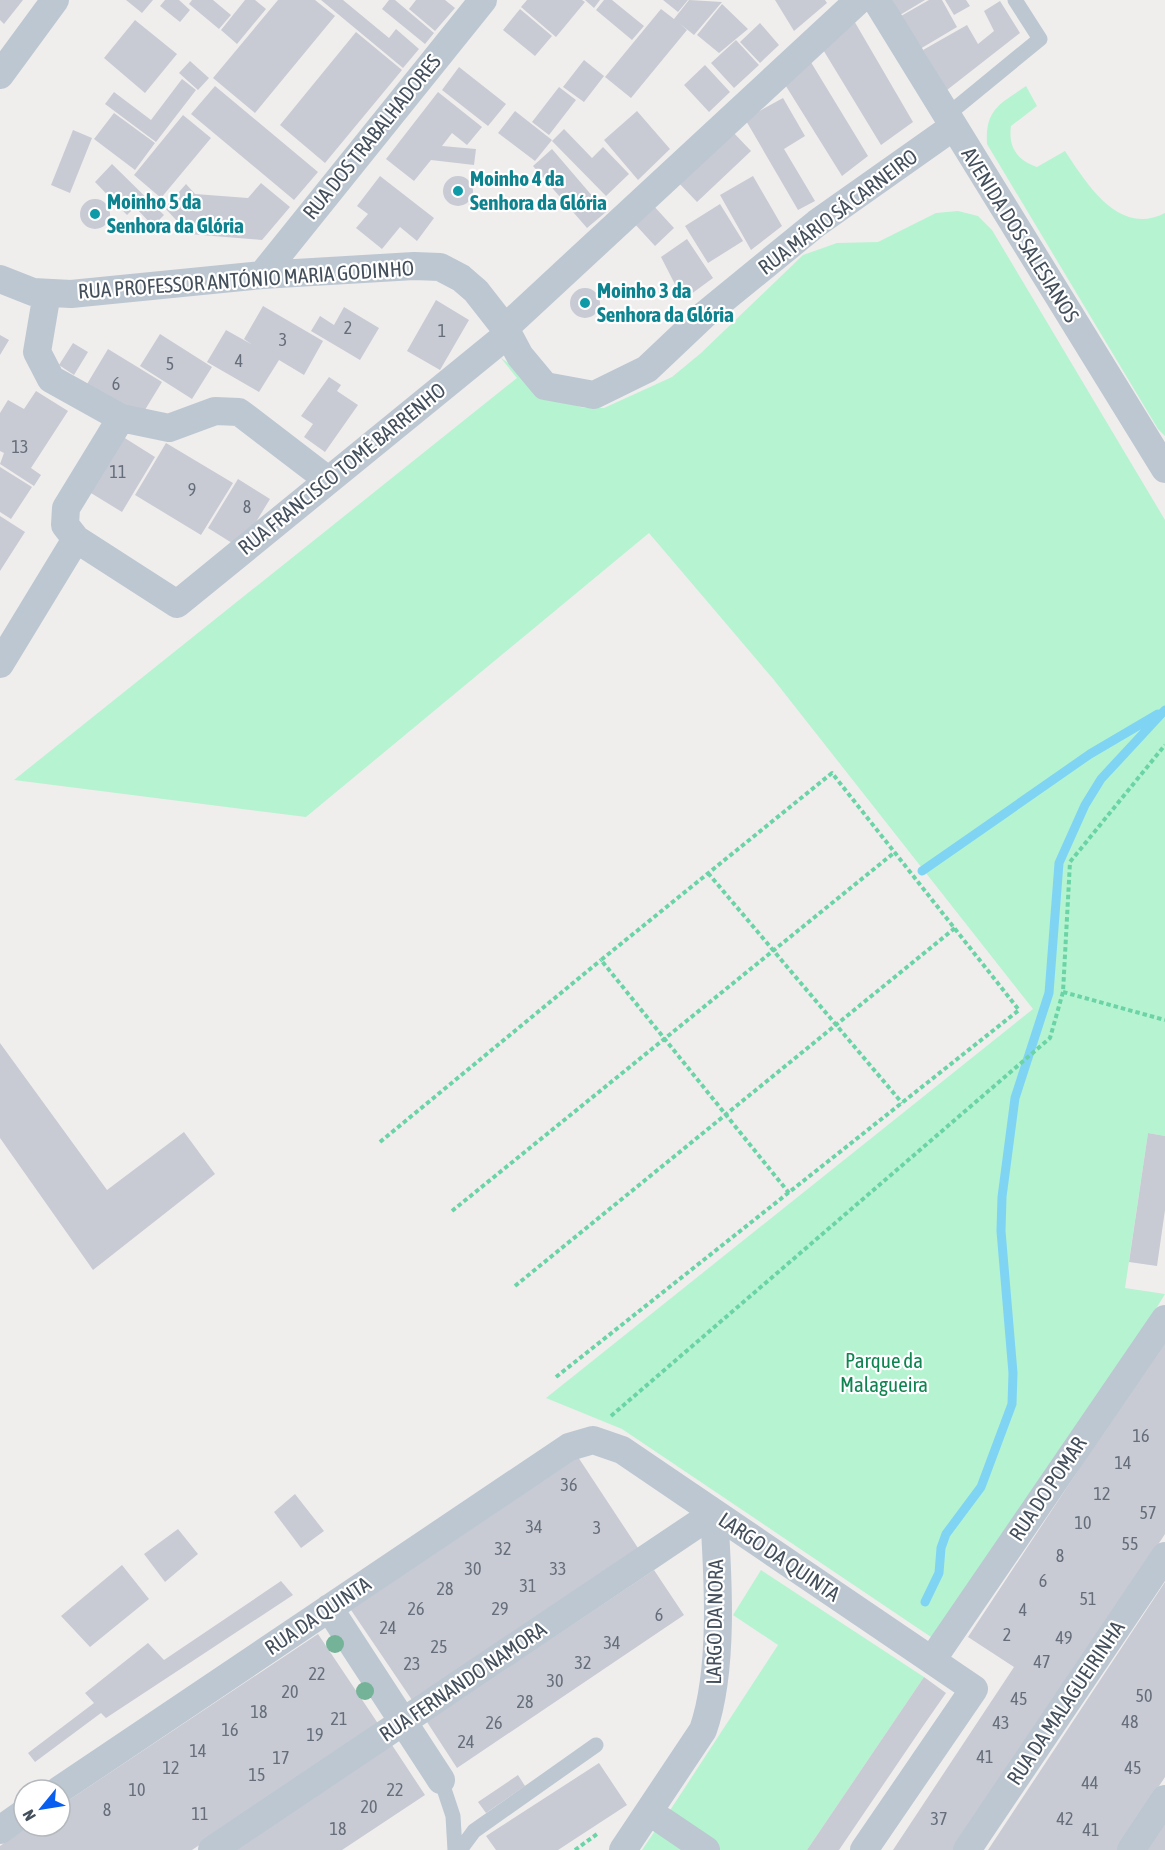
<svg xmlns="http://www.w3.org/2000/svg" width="1165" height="1850" viewBox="0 0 1165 1850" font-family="'Asap Condensed',sans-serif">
	<rect width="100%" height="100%" fill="#f0eded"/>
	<path fill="#b6f3d1" d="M1026,86l11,20 -26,20c-3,21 6,34 26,41l28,-16c22,33 54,86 100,62v223l-7,-7 -171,-285c-2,-35 13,-40 39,-58z
		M958,211l20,5 14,14 173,290v616l-17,-3 -23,155 40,6 -45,74 -186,271 -312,-210 -76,-31 487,-389 -259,-329 -125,-147 -343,284 -292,-37 503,-402 -17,-21 57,43 27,8h20l68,-31 29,-24 102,-98 34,-12 41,-1 58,-29z
		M761,1570l163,107 -117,173h-89l-51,-35 111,-170 -45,-30z
		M659,1825l35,25h-52z"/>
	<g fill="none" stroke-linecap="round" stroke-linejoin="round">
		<path stroke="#7fd4f4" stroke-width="9" d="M922,871l168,-117 68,-40
			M925,1602l14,-29 2,-25 5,-14 35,-47 31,-83 1,-31 -12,-142 1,-34 13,-99 34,-105 10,-130 26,-58 16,-26 64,-69"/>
	</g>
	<path fill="#c8cbd4" d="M0,0h23l-19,24 -4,-4z
		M126,0h27l-11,13z
		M165,0h14l11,10 -10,12 -20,-16z
		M192,0h21l18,15 -12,14 -30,-25z
		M245,0h10l11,9 -29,35 -16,-14z
		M278,0h37l20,16 -80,97 -42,-35z
		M321,0h22l46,38 7,-9 23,20 -16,19z
		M389,0h6l39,33 -9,11 -43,-35z
		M416,0h29l10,8 -20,23 -26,-22z
		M527,0h55l3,2 -29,35 -35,-30z
		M585,0h15l-6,8z
		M604,0h8l32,26 -12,14 -36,-30z
		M663,0h25l-10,12z
		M689,0l33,2 -28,33 -15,-12 8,7 -56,68 -26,-21 56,-68 13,10z
		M775,0h50l2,3 -33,28z
		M892,0h33l-25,15z
		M929,0h13l15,27 -37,22 -19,-33z
		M945,0h21l4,6 -16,9z
		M1000,1l20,32 -73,57 -24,-40 44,-25 11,19 16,-13 -10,-20z
		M722,4l26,25 -29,24 -22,-18z
		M520,9l32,27 -17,20 -32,-26z
		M853,19l60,103 -32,23 -59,-97z
		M135,20l42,34 -32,39 -41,-35z
		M760,23l19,22 -19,18 -20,-21z
		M356,32l46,38 -77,93 -45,-38z
		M736,40l23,25 -25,23 -23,-25z
		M809,59l59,97 -26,20 -58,-93z
		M584,60l20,16 -20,26 -21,-15z
		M190,61l19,17 -11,12 -19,-17z
		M705,65l25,27 -21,20 -25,-27z
		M459,67l47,37 -18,22 -46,-36z
		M182,79l14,11 -40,52 -51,-38 9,-12 37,28z
		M215,86l103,86 -24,28 -103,-86z
		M559,87l17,13 -27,35 -17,-13z
		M438,92l44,35 -15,18 -15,-12 -10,13 34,3 -2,16 -43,-5 -17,21 -28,-22z
		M783,98l22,38 -21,13 31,52 -17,9 -53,-91z
		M515,111l37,29 -17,21 -37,-28z
		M637,111l33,38 -32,31 -34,-40z
		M114,113l41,30 -20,27 -41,-31z
		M183,115l28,23 -50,60 -27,-23z
		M564,129l28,29 11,-11 26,27 -23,22 -54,-55z
		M73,130l19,8 -22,55 -19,-8z
		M731,130l20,21 -54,51 -20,-21z
		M552,149l54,63 -19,16 -54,-62z
		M112,164l52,51 -11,11 -18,-19 -8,8 -32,-33z
		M380,176l54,42 -17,23 -17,-14 -18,22 -26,-21 12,-14 -11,-8z
		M753,176l29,50 -31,24 -31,-55z
		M443 191a15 15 0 1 1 30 0a15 15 0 1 1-30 0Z
		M261,183l29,24 -28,33 -73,-6 -24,-26 21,-24 9,10 53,4z
		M80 214a15 15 0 1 1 30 0a15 15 0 1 1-30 0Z
		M652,204l22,24 -19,18 -22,-24z
		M720,204l23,37 -35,22 -23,-37z
		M687,239l26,39 -30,22 -22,-43z
		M570 303a15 15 0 1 1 30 0a15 15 0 1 1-30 0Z
		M436,300l33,20 -29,50 -33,-19z
		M263,306l60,35 -19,34 -25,-15 -20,32 -52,-30 19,-32 25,14 -7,-5z
		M344,307l35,21 -19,32 -49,-29 9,-15 14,9z
		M160,334l52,33 -20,32 -52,-33z
		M0,335l9,5 -9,15z
		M73,343l15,9 -14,23 -15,-10z
		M108,349l54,33 -22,36 -53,-34z
		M329,377l12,8 -4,6 21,14 -33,47 -21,-15 9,-13 -12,-8z
		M36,391l32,20 -37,57 10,7 -7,11 -34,-22 4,-11 -4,-2v-38l8,-13 16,9z
		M120,435l35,22 -33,55 -36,-22z
		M166,443l67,40 -32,52 -66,-40z
		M0,467l32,20 -21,32 -11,-7z
		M238,479l32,20 -30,49 -32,-20z
		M0,516l25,16 -25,39z
		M0,1043l107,147 77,-58 31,42 -122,96 -93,-132z
		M1148,1133l17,3v74l-8,56 -28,-4z
		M1165,1339v195l-209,316h-63l121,-183 -46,-30z
		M578,1457l60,91 -226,152 -61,-90z
		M295,1494l29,37 -23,17 -27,-36z
		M178,1529l20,25 -33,28 -21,-28z
		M122,1565l27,34 -59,48 -29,-31z
		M654,1570l30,45 -227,153 -30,-46z
		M281,1581l12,14 -187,123 -5,-5 -66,49 -7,-9 66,-50 -9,-10 63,-50 16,17z
		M1165,1582v195l-34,52 -14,21h-129z
		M318,1634l61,91 -187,125h-192v-4l30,-20h30v-20z
		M924,1677l22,16 -25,36 -82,121h-32z
		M392,1745l33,50 -83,55h-108z
		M599,1763l28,42 -69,45h-62l-10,-14z
		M518,1775l7,11 -39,27 -8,-11z
		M1165,1818v32h-22z"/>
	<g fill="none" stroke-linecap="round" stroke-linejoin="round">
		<path stroke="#6bd4a7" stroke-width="4" stroke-dasharray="4.5 3" stroke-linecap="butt" d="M708,873l194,230
			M1063,992l102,28
			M380,1142l221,-182
			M452,1211l443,-359
			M515,1286l440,-358
			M556,1377l463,-367 -187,-237 -231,187 188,233
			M611,1416l439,-378 13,-46 7,-130 95,-117
			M575,1850l22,-16"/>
		<path stroke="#bcc7d1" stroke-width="15" d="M946,116l94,-77 -25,-39
			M441,1780l12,36 2,34
			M460,1850l14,-19 122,-86"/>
		<path stroke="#bcc7d1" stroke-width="28" d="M876,0l289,469
			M0,75l55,-75
			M262,275l221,-275
			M0,279l33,13 38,2 191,-19 152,-9 26,1 21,11 15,13 29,37 15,28 25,30 49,9 53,-26 56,-53 114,-93 136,-96
			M47,293l-10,59 14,27 70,39 -55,90 -1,17 11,14 101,65 331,-270
			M505,328l354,-328
			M121,418l48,10 46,-17 24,1 89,68
			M0,664l76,-125
			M329,1608l112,172
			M932,1660l233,-341
			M59,1790l510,-343 24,-7 29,10 352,239 -110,161
			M663,1821l43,29
			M0,1830l24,-17
			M212,1850l502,-337c4,63 10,157 -11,217l-80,120
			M967,1850l198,-294
			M1131,1850l34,-51"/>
	</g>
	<g fill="#74b397">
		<circle cx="335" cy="1644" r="9"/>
		<circle cx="365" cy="1691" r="9"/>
	</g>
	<g fill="#0f9aa8" stroke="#fff" stroke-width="2">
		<circle cx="458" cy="191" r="6"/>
		<circle cx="95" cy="214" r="6"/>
		<circle cx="585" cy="303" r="6"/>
	</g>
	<g text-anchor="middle" stroke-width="4.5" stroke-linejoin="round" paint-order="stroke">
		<g font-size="18" fill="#656e7a">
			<text x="348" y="334">2</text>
			<text x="442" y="337">1</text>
			<text x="283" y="346">3</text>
			<text x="239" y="367">4</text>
			<text x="170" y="370">5</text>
			<text x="116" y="390">6</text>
			<text x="20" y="453">13</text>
			<text x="118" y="478">11</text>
			<text x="192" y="496">9</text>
			<text x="247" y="513">8</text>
			<text x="1141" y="1442">16</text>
			<text x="1123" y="1469">14</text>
			<text x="569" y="1491">36</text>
			<text x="1102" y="1500">12</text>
			<text x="1148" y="1519">57</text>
			<text x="1083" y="1529">10</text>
			<text x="534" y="1533">34</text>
			<text x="597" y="1534">3</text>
			<text x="1130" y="1550">55</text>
			<text x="503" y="1555">32</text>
			<text x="1060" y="1562">8</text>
			<text x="473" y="1575">30</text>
			<text x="558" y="1575">33</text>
			<text x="1043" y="1587">6</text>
			<text x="528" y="1592">31</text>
			<text x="445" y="1595">28</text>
			<text x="1088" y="1605">51</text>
			<text x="416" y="1615">26</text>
			<text x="500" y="1615">29</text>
			<text x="1023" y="1616">4</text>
			<text x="659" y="1621">6</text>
			<text x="388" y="1634">24</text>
			<text x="1007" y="1641">2</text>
			<text x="1064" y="1644">49</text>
			<text x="612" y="1649">34</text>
			<text x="439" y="1653">25</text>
			<text x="1042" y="1668">47</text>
			<text x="583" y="1669">32</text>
			<text x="412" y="1670">23</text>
			<text x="317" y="1680">22</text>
			<text x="555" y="1687">30</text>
			<text x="290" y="1698">20</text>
			<text x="1144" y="1702">50</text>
			<text x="1019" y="1705">45</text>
			<text x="525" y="1708">28</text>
			<text x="259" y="1718">18</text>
			<text x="339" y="1725">21</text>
			<text x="1130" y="1728">48</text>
			<text x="494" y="1729">26</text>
			<text x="1001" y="1729">43</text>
			<text x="230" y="1736">16</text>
			<text x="315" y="1741">19</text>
			<text x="466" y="1748">24</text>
			<text x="198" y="1757">14</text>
			<text x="985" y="1763">41</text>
			<text x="281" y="1764">17</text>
			<text x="171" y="1774">12</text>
			<text x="1133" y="1774">45</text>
			<text x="257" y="1781">15</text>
			<text x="1090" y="1789">44</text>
			<text x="137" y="1796">10</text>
			<text x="395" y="1796">22</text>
			<text x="369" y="1813">20</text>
			<text x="107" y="1816">8</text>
			<text x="200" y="1820">11</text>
			<text x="939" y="1825">37</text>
			<text x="1065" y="1825">42</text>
			<text x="338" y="1835">18</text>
			<text x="1091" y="1836">41</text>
		</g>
		<g font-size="21" fill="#444f5c" stroke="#fff">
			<text transform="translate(372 137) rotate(-51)" y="7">RUA DOS TRABALHADORES</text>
			<text transform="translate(838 212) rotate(-37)" y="7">RUA MÁRIO SÁ CARNEIRO</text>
			<text transform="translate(1020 235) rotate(58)" y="7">AVENIDA DOS SALESIANOS</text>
			<text transform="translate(246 280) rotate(-4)" y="7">RUA PROFESSOR ANTÓNIO MARIA GODINHO</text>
			<text transform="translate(342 469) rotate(-39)" y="7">RUA FRANCISCO TOMÉ BARRENHO</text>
			<text transform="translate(1048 1489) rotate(-56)" y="7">RUA DO POMAR</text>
			<text transform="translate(779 1557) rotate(34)" y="7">LARGO DA QUINTA</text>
			<text transform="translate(318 1616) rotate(-34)" y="7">RUA DA QUINTA</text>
			<text transform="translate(715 1622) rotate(-89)" y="7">LARGO DA NORA</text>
			<text transform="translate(463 1682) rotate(-34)" y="7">RUA FERNANDO NAMORA</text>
			<text transform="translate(1066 1703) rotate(-56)" y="7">RUA DA MALAGUEIRINHA</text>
		</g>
		<g font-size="21" font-weight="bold" fill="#0d838f" stroke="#fff" text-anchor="start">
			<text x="470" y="186">Moinho 4 da<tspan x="470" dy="24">Senhora da Glória</tspan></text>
			<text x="107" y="209">Moinho 5 da<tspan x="107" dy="24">Senhora da Glória</tspan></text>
			<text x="597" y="298">Moinho 3 da<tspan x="597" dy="24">Senhora da Glória</tspan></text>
		</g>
		<g font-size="21" fill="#0e8450" stroke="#fff">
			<text x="884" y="1368">Parque da<tspan x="884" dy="24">Malagueira</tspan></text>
		</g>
	</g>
	<g transform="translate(42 1808) rotate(240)"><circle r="28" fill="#ffffff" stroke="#b4b9be" stroke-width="1.5"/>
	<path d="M0-4.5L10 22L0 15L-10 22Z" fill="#085fef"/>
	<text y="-9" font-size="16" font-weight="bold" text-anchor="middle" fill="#444f5c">N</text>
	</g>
</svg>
